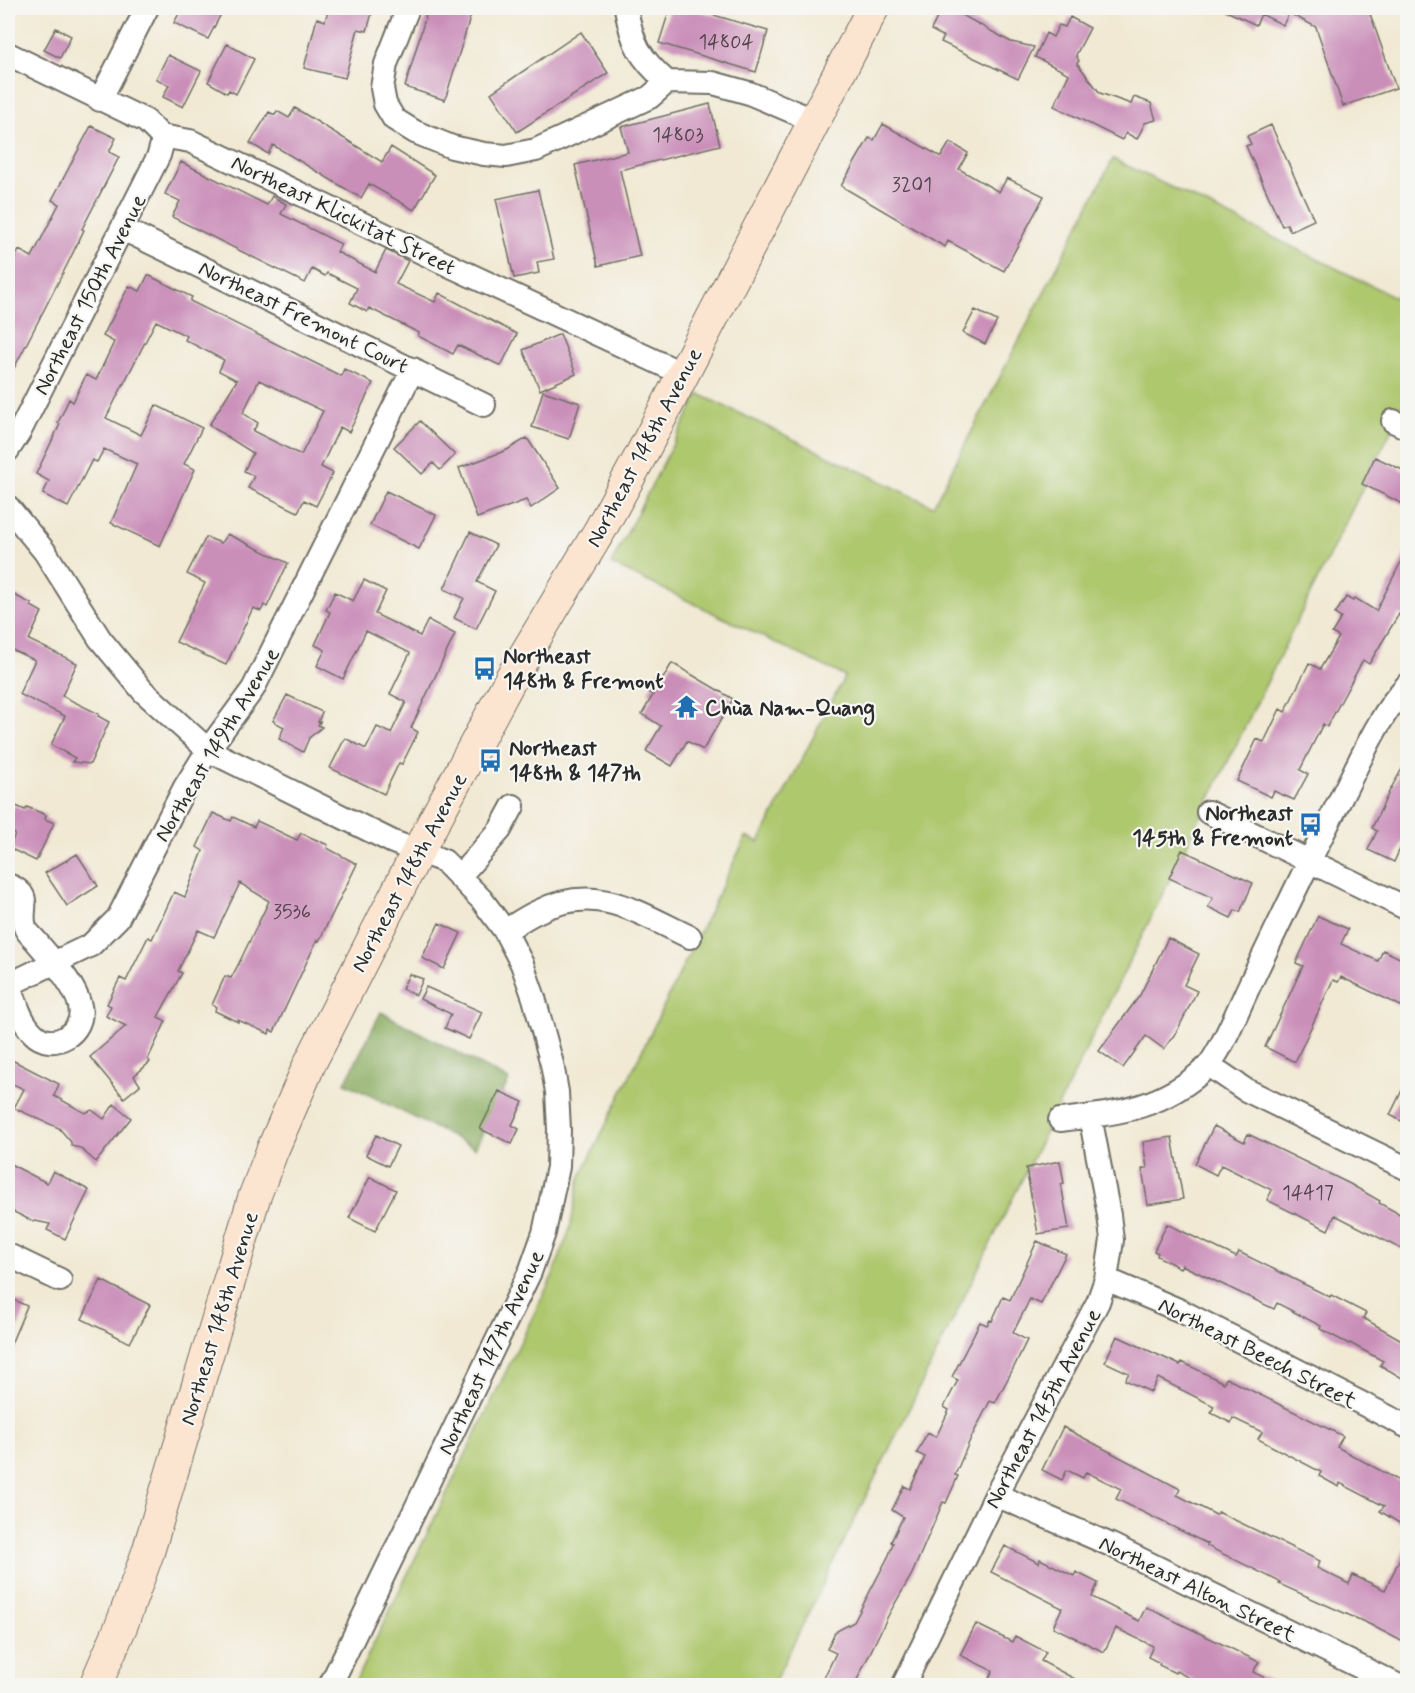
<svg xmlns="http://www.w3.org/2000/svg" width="1415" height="1693" viewBox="0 0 1415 1693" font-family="Mynerve,sans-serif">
	<rect width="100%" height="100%" fill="#f6f6f2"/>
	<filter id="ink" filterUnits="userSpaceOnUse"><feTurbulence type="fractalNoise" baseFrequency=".0167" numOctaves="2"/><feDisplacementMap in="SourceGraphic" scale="12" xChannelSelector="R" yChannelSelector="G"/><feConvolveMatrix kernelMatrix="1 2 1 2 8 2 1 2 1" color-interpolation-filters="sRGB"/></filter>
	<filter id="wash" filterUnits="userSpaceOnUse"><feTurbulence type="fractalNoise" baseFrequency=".008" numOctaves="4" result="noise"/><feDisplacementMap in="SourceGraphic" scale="24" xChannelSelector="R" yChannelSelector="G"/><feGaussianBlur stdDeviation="1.35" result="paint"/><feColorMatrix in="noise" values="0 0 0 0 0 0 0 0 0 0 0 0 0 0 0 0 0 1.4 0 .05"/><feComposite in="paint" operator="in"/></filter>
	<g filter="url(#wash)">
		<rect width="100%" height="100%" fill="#f1e9d3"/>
		<path fill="#aec86e" stroke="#6c7a4c" stroke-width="1.5" d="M1113,159l294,144v95l-634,1287 -420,1 200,-411 17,-46 10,-51 166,-341 13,5 86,-166 -234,-112 88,-170 234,112z"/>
		<path fill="#8aac61" stroke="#5a6c46" stroke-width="1.5" d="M381,1012l128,68 -34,68 -130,-65z"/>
		<g id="blocks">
			<path fill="#ca8fb9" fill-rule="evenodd" d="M182,8h42l-16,31 -34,-16z
				M329,8h38l-1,3 6,2 -5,18 -9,-2 -13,49 -41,-10 13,-50 8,3z
				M428,8h45l-28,92 -40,-13z
				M670,8h20l78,23 -12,41 -97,-29z
				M942,8h24l-4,7 49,27 23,5 -16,32 -77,-37 3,-5 -13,-7z
				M1220,8h148l28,80 -53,18 -27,-79 -27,-14 -6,12 -22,-11 -5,11z
				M1070,17l20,11 -14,27 3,6 -2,2 23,30 31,11 3,-7 17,6 5,17 -11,3 -8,16 -11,-6 -4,7 -68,-34 15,-32 -34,-17 11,-24 7,4 6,-12 6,2z
				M56,28l15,8 -11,22 -16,-8z
				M581,32l27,41 -91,59 -26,-39z
				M227,44l27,15 -18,35 -7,-4 -2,3 -19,-11z
				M168,55l33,16 -18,36 -20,-10 6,-12 -13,-6z
				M710,104l10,41 -100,25 20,86 -42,10 -23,-101 53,-13 -7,-25z
				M295,108l87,54 9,-15 44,28 -21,35 -45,-26 -8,14 -88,-53 -5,9 -18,-11 19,-31 6,3 2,-4 12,7z
				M883,124l58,33 9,-15 18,11 -9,16 40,23 8,-14 37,18 -40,75 -56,-30 -3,6 -104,-61 28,-48 5,2z
				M1271,125l43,95 -24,11 -3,-7 -5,2 -36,-80 5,-2 -4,-8z
				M91,126l25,12 -7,14 10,5 -37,72 2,1 -17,35 -59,115v-106l11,-24 13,7 27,-53 -7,-4z
				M181,162l86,43 5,-9 14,8 -5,10 60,30 -4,8 38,20 11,-22 22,11 -12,23 39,18 4,-9 78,41 -16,32 -43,-21 -5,9 -35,-18 1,-3 -50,-25 -2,4 -17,-9 7,-15 -30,-15 -2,3 -13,-7 -7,14 -133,-66 8,-16 -15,-7z
				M538,190l16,69 -17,3 2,11 -25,5 -18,-79z
				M148,275l44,22 -2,4 151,75 3,-7 29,14 -24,49 -9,-5 -19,40 12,6 -17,33 -12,-6 -6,12 -50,-24 6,-12 -10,-5 9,-18 -44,-28 28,-45 -18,-9 5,-11 -39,-20 2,-4 -31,-15 -50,97 35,17 15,-30 46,23 -18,36 11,5 -35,77 -49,-23 26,-59 -33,-15 -7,13 -5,-2 -24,47 -25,-13 6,-13 -13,-7 24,-50 -2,-1 11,-24 4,3 13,-27 10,5 18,-38 -11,-6 26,-50 11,5zM259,380l64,31 -22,44 -48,-24 5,-8 -15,-10z
				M975,310l22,11 -12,23 -22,-11z
				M560,334l16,40 -36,16 -17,-40z
				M543,391l37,12 -11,36 -37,-12z
				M420,421l35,34 -15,15 -7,-7 -11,11 -28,-27z
				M527,438l33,50 -29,20 -5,-8 -49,18 -18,-50 48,-18z
				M1375,457l32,15v34l-45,-22z
				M386,491l50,24 -17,34 -49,-24z
				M470,532l26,13 -19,37 18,9 -19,38 -22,-11 10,-20 -20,-9z
				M227,534l61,29 -21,44 -3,-2 -3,6 -8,-3 -27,57 -50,-23 29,-59 -18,-9 19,-37 15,6z
				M1407,550v68l-8,-4 -30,50 -6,-4 -36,67 -4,-3 -23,46 8,4 -14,26 -20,-9 -3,6 -34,-16 20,-42 7,3 16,-33 5,3 24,-49 11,6 19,-32 -7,-4 9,-15 -6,-4 11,-17 7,4 2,-3 21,13z
				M364,580l22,11 -11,23 45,22 8,-16 27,14 -44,94 7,4 -16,32 -3,-1 -15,31 -54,-26 15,-30 21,11 11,-22 14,6 15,-31 -16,-8 20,-41 -44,-22 -23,48 -26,-13 8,-16 -10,-5 15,-33 -4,-2 9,-18 18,9z
				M8,592l24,12 -1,2 11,6 -13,28 48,23 -15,33 37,18 -1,2 11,6 -19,42 -18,-2 3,-4 -24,-13 14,-29 -46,-22 16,-34 -27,-12z
				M672,663l61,36 -30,51 -16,-9 -15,25 -26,-15 15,-25 -19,-12 11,-19 -5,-3 7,-13 6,3z
				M287,695l35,17 -4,10h2l-2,3 4,2 -13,11 -6,14 -24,-13 5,-12 -11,-6z
				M1407,760v73l-13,29 -26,-12 9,-19 -5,-3 18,-38z
				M14,805l11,5 2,-3 19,8 -1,4 9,4 -18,38 -27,-13 6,-14 -7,-3v-13z
				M213,813l18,8 2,-4 21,10 3,-6 40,19 4,-7 27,12 -1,3 30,16 -38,77 -2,-1 -43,92 -4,-2 -1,4 -31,-14v2l-23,-11 1,-4 -4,-2 13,-29 6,2 7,-13 31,-64 -29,-18 -26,54 -16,-7 -20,41 4,2 -24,44 8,4 -18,38 2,3 -16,14 6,9 -16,13 -34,-41 36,-31 -20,-10 5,-10 -4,-2 13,-26 6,3 22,-44 4,2 22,-47 11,5 18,-46 -6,-4z
				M1182,850l71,33 -13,29 -5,-2 -4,8 -23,-11 5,-9 -44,-20z
				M77,854l21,32 -31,20 -22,-33z
				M1318,916l30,13 -7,15 37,17 5,-11 21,10 -2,3 5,2v44l-66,-32 -3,5 -5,-2 -38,82 -30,-15 38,-81 -7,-3z
				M439,923l22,10 -17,36 -22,-11z
				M1168,938l31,16 -15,31 13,6 -20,40 -13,18 -18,-13 -23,32 -24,-17 41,-56z
				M409,974l14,5 -7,16 -14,-6z
				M426,987l56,25 -13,27 -24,-11 6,-14 -31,-15z
				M8,1058l51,26 -5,12 31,17 7,-3 12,9 10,-15 17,14 -35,44 -16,-14 -9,-2v-4l-12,-14 -45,-20 10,-19 -16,-7z
				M1407,1080v44l-17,-9z
				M499,1091l24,11 -11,23 7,4 -7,15 -32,-15z
				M1214,1126l30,16 4,-8 102,50 30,17 -1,2 28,15v34l-72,-37 -7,15 -61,-30 5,-10 -51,-25 -5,10 -21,-11z
				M376,1135l22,11 -10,20 -22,-11z
				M1172,1137l11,62 -35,6 -6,-36 5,-1 -4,-26z
				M1060,1161l4,22 -3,1 8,45 -31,5 -12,-66z
				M8,1163l39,20 6,-12 36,19 -24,49 -18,-9 3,-6 -20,-4 -22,-11z
				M370,1177l26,13 -21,41 -26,-13z
				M1167,1224l69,33 3,-5 91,45 1,-2 35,18 -3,5 44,25v38l-27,-16 3,-4 -33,-18 -1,1 -29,-15 1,-3 -44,-23 -3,6 -67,-32 -25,-12 -2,3 -23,-12 1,-3 -4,-2z
				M1037,1241l29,13 -25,50 -11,-5 -17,34 14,7 -13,27 -19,36 -5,-2 -20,39 -15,35 3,1 -12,27 -3,-1 -31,72 -23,40 -35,72h-34l16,-33 -9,-4 8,-17 19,-10 35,-67 4,-12 -2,-1 12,-25 -11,-7 12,-24 6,3 15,-32 -8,-4 10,-20 9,4 13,-27 -5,-3 14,-27 -6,-3 28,-55 7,3 3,-5 2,1 11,-24 7,3z
				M101,1280l49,25 -20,38 -48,-24z
				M8,1297l19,9 -19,45z
				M1117,1336l63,29 2,-3 42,21 2,-5 117,58 -6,11 70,38v43l-27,-17 4,-5 -44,-23 -1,4 -20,-11 2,-4 -63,-33 4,-7 -29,-14 -2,5 -20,-10 3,-7 -56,-28 -7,14 -26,-12 4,-7 -24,-11z
				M1063,1427l117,62 -3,6 39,20 2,-3 102,49 -3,7 32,16 4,-9 32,15 22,-46v100l-38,-20 -90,-40 1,-2 -73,-36 1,-2 -92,-45 5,-10 -35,-17 -3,6 -16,-8 -5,10 -20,-10z
				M1005,1546l34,17 1,-4 34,17 2,-4 22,11 -6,14 47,24 7,-14 113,55 -6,10 28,14h-76l-29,-15 -1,2 -16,-8 1,-2 -12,-6 5,-11 -37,-18 -12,24 -51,-25 9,-19 -71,-36z
				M976,1624l36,18 3,-6 31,16 -5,9 47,25h-92l-9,-5 6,-10 -33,-16z"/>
		</g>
	</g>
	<g filter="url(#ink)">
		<use href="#blocks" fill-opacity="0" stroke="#706e66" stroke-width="1.5"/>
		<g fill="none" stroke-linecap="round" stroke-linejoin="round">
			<defs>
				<path id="minor" d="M408,8l-22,56 -4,24 3,16 9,15 21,13 37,15 32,7 22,2 30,-6 114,-53 17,-15
					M626,8c6,36 14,50 41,74
					M8,54l138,67 15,15 29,5 250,120 243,113
					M667,82l46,1 36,10 66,28
					M100,100l47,-92
					M123,229l361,176
					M1393,421l15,7
					M8,450l11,-17 140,-278 3,-11 -1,-8
					M8,507l37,45 55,87 43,52 65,59 185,92 51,19 38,39 23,31 17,33 12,34 18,66 5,28 2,37 -1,38 -14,66 -14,39 -200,414
					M1208,812l200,97
					M459,877l41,-47 13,-24
					M8,885c27,10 11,25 17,42 1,5 8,10 11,14 14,17 39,43 44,65 6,27 -28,47 -47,27 -14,-13 -19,-37 -25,-54
					M505,931c11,-7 21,-14 32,-19 59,-30 100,0 153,25
					M8,985l83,-40 27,-27 67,-131 23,-37 45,-61 160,-320
					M1209,1065l35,24 164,80
					M1060,1120c58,-7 102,-11 147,-53 14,-14 34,-65 44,-85 30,-63 60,-126 92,-188 19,-37 36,-79 65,-110
					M8,1255l52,25
					M1106,1279l75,32 227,116
					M996,1495l115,50 288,141
					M903,1686l93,-191 102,-193 8,-23 6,-39 -3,-25 -19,-99"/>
				<path id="secondary" d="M95,1686l27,-62 26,-72 106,-354 18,-47 38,-88 108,-212 92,-171 90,-150 39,-71 234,-451"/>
			</defs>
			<use href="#minor" stroke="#706e66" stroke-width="26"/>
			<use href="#secondary" stroke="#706e66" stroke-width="34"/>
			<use href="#minor" stroke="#fff" stroke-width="22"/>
			<use href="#secondary" stroke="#fce5d0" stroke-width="32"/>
		</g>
	</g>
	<defs>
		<symbol id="bus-bare" viewBox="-9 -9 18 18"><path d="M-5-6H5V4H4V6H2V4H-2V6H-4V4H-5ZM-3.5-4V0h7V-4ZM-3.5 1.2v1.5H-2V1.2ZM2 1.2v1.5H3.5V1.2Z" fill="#1f6fb2" stroke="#f6f6f2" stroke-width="2.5" paint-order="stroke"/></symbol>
		<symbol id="temple-bare" viewBox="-9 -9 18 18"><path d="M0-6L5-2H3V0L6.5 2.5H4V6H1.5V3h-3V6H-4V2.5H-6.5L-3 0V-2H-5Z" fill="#1f6fb2" stroke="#f6f6f2" stroke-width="2.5" paint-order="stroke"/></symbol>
	</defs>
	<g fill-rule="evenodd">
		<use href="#bus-bare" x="468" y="652" width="33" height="33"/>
		<use href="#temple-bare" x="670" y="690" width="33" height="33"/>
		<use href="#bus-bare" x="474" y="744" width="33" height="33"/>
		<use href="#bus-bare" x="1294" y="808" width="33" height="33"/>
	</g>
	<g text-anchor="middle" stroke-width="4.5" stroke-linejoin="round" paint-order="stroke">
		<g font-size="20" fill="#53444e">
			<text x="726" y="48">14804</text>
			<text x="678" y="141">14803</text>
			<text x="912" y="191">3201</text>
			<text x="292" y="918">3536</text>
			<text x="1308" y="1199">14417</text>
		</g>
		<g font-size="22" fill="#2b2b2b" stroke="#f6f6f2">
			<text transform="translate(344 214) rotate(26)" y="8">Northeast Klickitat Street</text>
			<text transform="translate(89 294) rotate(-63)" y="8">Northeast 150th Avenue</text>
			<text transform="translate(304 316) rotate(26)" y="8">Northeast Fremont Court</text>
			<text transform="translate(643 447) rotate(-62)" y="8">Northeast 148th Avenue</text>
			<text transform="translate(216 744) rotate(-59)" y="8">Northeast 149th Avenue</text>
			<text transform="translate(408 872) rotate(-62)" y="8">Northeast 148th Avenue</text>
			<text transform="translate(218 1318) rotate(-73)" y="8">Northeast 148th Avenue</text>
			<text transform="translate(490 1352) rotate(-65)" y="8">Northeast 147th Avenue</text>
			<text transform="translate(1258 1352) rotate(27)" y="8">Northeast Beech Street</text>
			<text transform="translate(1042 1408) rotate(-62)" y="8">Northeast 145th Avenue</text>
			<text transform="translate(1198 1588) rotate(26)" y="8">Northeast Alton Street</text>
		</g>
		<g font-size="22" font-weight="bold" fill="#2b2b2b" stroke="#f6f6f2" text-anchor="start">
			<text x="503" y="663">Northeast<tspan x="503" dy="25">148th &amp; Fremont</tspan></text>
			<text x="705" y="715">Chùa Nam-Quang</text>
			<text x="509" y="755">Northeast<tspan x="509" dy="25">148th &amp; 147th</tspan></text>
			<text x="1293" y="820" text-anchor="end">Northeast<tspan x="1293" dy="25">145th &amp; Fremont</tspan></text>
		</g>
	</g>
	<rect width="1415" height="1693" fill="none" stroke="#f6f6f2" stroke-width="30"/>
</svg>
